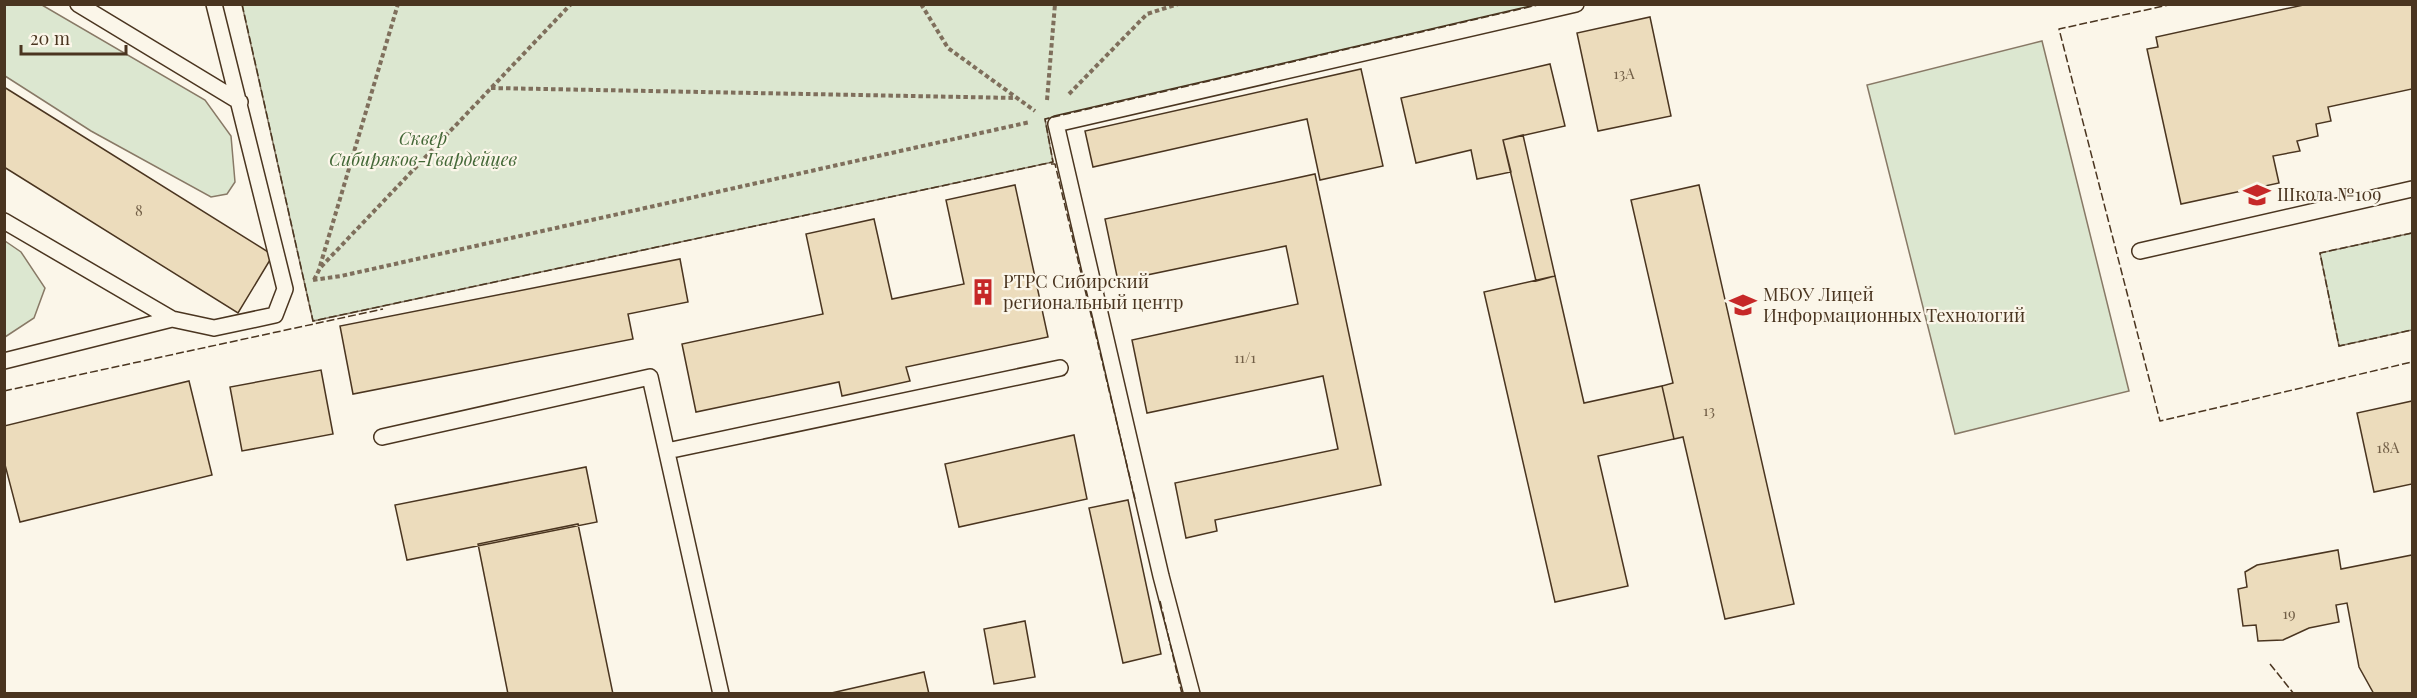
<svg xmlns="http://www.w3.org/2000/svg" width="2417" height="698" viewBox="0 0 2417 698" font-family="'Playfair Display',serif">
	<rect width="100%" height="100%" fill="#fbf6e9"/>
	<path fill="#dce7d0" stroke="#887966" stroke-width="1.5" d="M4,5h38l163,95 26,36 4,46 -8,12 -16,3 -120,-66 -86,-55z
		M242,5h1300l-497,114 8,43 -740,159z
		M2042,41l87,350 -174,43 -88,-349z
		M2412,233v97l-73,16 -19,-93z
		M5,241l16,11 24,36 -11,30 -29,19z"/>
	<path fill="#ecdcbc" stroke="#4a3520" stroke-width="1.5" d="M2308,4h104v85l-84,18 3,14 -15,3 2,12 -21,5 3,10 -27,5 6,27 -98,21 -34,-155 11,-2 -2,-10z
		M1650,17l21,99 -73,15 -21,-98z
		M1550,64l15,62 -62,14 8,32 -34,7 -6,-29 -55,13 -15,-65z
		M1361,69l22,97 -63,14 -13,-61 -214,48 -8,-36z
		M4,87l269,168 -35,58 -234,-146z
		M1523,135l32,141 -19,5 -33,-141z
		M1315,174l66,311 -166,35 2,11 -31,7 -11,-55 163,-34 -15,-73 -176,37 -15,-73 166,-36 -12,-58 -168,35 -13,-62z
		M1015,185l33,152 -142,30 4,14 -68,15 -3,-14 -143,30 -14,-68 141,-30 -17,-80 68,-15 18,80 72,-15 -18,-84z
		M1699,185l95,419 -69,15 -42,-182 -9,2 -12,-53 11,-3 -42,-183z
		M680,259l8,43 -60,12 5,25 -280,55 -13,-68z
		M1555,276l29,127 78,-17 12,53 -76,17 30,130 -73,16 -71,-310z
		M321,370l12,64 -91,17 -12,-64z
		M189,381l23,94 -192,47 -16,-61v-35z
		M2412,401v83l-38,8 -17,-79z
		M1074,435l13,64 -128,28 -14,-63z
		M586,467l11,55 -190,38 -12,-55z
		M1128,500l33,154 -38,9 -34,-155z
		M578,524l35,170h-105l-30,-150z
		M2338,550l3,19 71,-14v139h-38l-15,-27 -12,-64 -11,2 3,17 -30,6 -26,12 -25,1 -2,-16 -13,1 -5,-37 9,-2 -2,-15 12,-7z
		M1025,621l10,56 -41,7 -10,-55z
		M924,672l5,22h-102z"/>
	<g fill="none" stroke-linecap="round" stroke-linejoin="round">
		<defs>
			<path id="service" d="M78,4l162,98
				M4,221l168,98 -168,42
				M2140,251l272,-62
				M172,319l42,9 61,-13 10,-26 -71,-285
				M382,437l268,-60 71,317
				M667,451l393,-83
				M1192,694l-31,-118 -105,-452 520,-120"/>
		</defs>
		<use href="#service" stroke="#4a3520" stroke-width="18"/>
		<path stroke="#7f6f5c" stroke-width="4" stroke-dasharray="4.5 3" stroke-linecap="butt" d="M921,4l27,44 87,63
			M491,88l525,10
			M1069,94l78,-80 31,-10
			M1047,100l8,-96
			M320,266l78,-262
			M313,280l28,-4 689,-154
			M314,280l6,-12 251,-264"/>
		<use href="#service" stroke="#fbf6e9" stroke-width="15"/>
		<path stroke="#4a3520" stroke-width="1.5" stroke-dasharray="8 3" stroke-linecap="butt" d="M242,4l71,317 740,-159 -8,-43 497,-115
			M2173,4l-114,25 101,392 252,-59
			M1051,164h4l80,335
			M2412,233l-92,20 19,93 73,-16
			M4,391l379,-82
			M1160,601l22,93
			M2270,664l24,30"/>
	</g>
	<defs>
		<symbol id="school-bare" viewBox="-9 -9 18 18"><path d="M0-5L7-2L0 1L-7-2ZM-4 1L0 2.5L4 1V4Q0 6-4 4Z" fill="#c62828" stroke="#fbf6e9" stroke-width="2.5" paint-order="stroke"/></symbol>
		<symbol id="building-bare" viewBox="-9 -9 18 18"><path d="M-4-6H4V6H1V3H-1V6H-4ZM-2.5-4.3h1.7v1.8h-1.7ZM.8-4.3h1.7v1.8H.8ZM-2.5-1h1.7V.8h-1.7ZM.8-1h1.7V.8H.8Z" fill="#c62828" stroke="#fbf6e9" stroke-width="2.5" paint-order="stroke"/></symbol>
	</defs>
	<g fill-rule="evenodd">
		<use href="#school-bare" x="2238" y="176" width="38" height="38"/>
		<use href="#building-bare" x="964" y="273" width="38" height="38"/>
		<use href="#school-bare" x="1724" y="286" width="38" height="38"/>
	</g>
	<g text-anchor="middle" stroke-width="4.5" stroke-linejoin="round" paint-order="stroke">
		<g font-size="15" fill="#725f47">
			<text x="1624" y="79">13А</text>
			<text x="139" y="216">8</text>
			<text x="1245" y="363">11/1</text>
			<text x="1709" y="416">13</text>
			<text x="2388" y="453">18А</text>
			<text x="2289" y="619">19</text>
		</g>
		<g font-size="18" font-style="italic" fill="#436837" stroke="#fbf6e9">
			<text x="423" y="145">Сквер<tspan x="423" dy="21">Сибиряков-Гвардейцев</tspan></text>
		</g>
		<g font-size="18" fill="#4a3520" stroke="#fbf6e9" text-anchor="start">
			<text x="2277" y="201">Школа №109</text>
			<text x="1003" y="288">РТРС Сибирский<tspan x="1003" dy="21">региональный центр</tspan></text>
			<text x="1763" y="301">МБОУ Лицей<tspan x="1763" dy="21">Информационных Технологий</tspan></text>
		</g>
	</g>
	<rect width="2417" height="698" fill="none" stroke="#4a3520" stroke-width="12"/>
	<path d="M21 45v9h105v-9" fill="none" stroke="#4a3520" stroke-width="3"/>
	<text x="30" y="45" font-size="18" fill="#4a3520" stroke="#fbf6e9" stroke-width="4.5" paint-order="stroke">20 m</text>
</svg>
